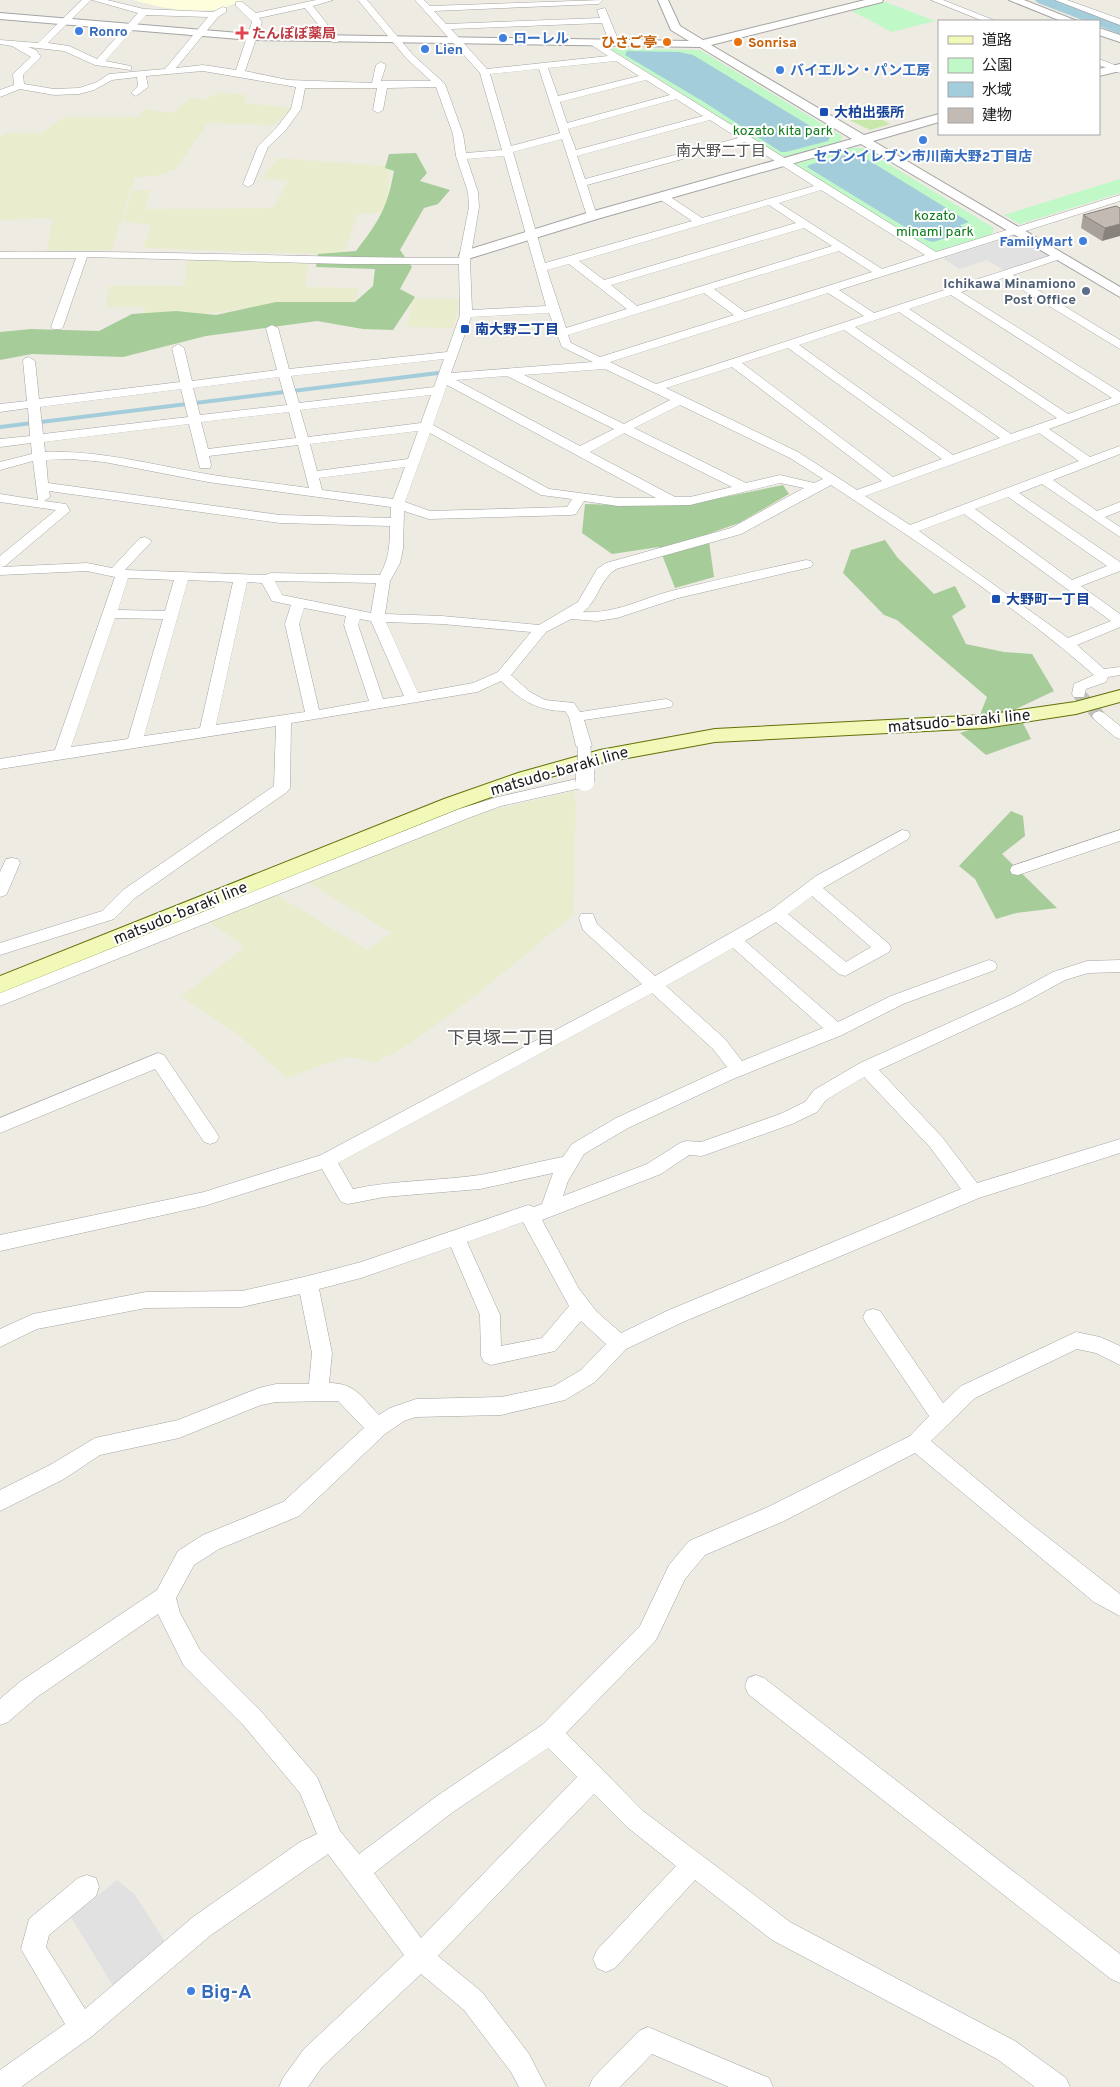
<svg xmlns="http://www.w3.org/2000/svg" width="1120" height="2087" viewBox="0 0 1120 2087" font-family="Overpass,'Noto Sans JP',sans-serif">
	<rect width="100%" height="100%" fill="#eeebe3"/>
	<path fill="#fdfedc" d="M133,0h110l-25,10 -31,1 -26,-4z"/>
	<path fill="#e9edce" d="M218,92l28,3 -2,8 49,5 -19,17 -66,-2 -32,46 -16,6 -25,3 -23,72 -66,1 7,-33 -53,2v-83l6,-4h36l22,-16h75l5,-8 28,4 19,-15 15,2z
		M277,158l113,8 -2,46 -30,2 -15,41 -200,-7 9,-23 -29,-3 10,-32h17l-5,19 128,-1 15,-28 -26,-1z
		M187,260l121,2 -3,25 54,1 -4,14h-61l-112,15 -38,-1 1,-9h-39l3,-21h75z
		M413,299h46l-5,29 -47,-1z
		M573,791l3,12 -3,112 -94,78 -69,51 -33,18 -32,-5 -58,21 -52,-46 -54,-35 64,-50 -36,-25 68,-27 90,55 25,-17 -86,-51 167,-67z"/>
	<path fill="#c6e8aa" d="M865,110l25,14 -20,6 -29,-14z"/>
	<path fill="#a6cd99" d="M416,153l11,20 -7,8 30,9 -12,14 -14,4 -24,42 12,17 -12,22 15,8 -22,33 -30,-1 -46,-8 -111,15 -83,21 -91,-3 -32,6v-28l31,-3 68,2 33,-17 44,-3 40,4 60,-13h79l18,-16 2,-17 -59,-2 2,-13 38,-3c23,-30 31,-42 38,-80l-9,-3 4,-14z
		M783,485l6,9 -50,29 -31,11 6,43 -39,11 -16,-41 -47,7 -30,-21 3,-29 68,2 57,-6z
		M885,540l12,17 37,37 21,-8 11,21 -14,9 14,28 38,8 28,2 22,37 -38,18 15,30 -45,16 -26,-22 21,-7v-14l6,-15 -90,-77 -13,-5 -41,-42 8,-23z
		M1011,811l12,5 2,20 -23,18 55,54 -41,5 -20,6 -21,-40 -16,-13z"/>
	<path fill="#c0f8c7" d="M883,1l52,20 -43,11 -44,-23z
		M609,48l91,2 142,86 -1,5 -58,16z
		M851,148h11l132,80 -2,6 -58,19 -140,-87 1,-2z
		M1120,179v14l-100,31 -16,-9z"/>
	<path fill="#e1e1e1" d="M1017,235l35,21 -47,15 -18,-11 -28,9 -16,-11z
		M117,1880l18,15 33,51 -53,43 -44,-72z"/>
	<path fill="#a4cddb" d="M627,51l52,1 14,3 137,83 -2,3 -42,11h-5l-77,-50 -79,-47z
		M851,153l9,2 109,67 -9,3 8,6 -35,11 -7,-2 -119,-73 2,-2z"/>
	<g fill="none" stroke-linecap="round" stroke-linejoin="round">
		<path stroke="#a4cddb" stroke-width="4" d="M0,427l438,-54"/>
		<path fill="#a4cddb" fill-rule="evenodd" d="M1035,0h22l63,24v10l-21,-8v-5h-14l-47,-18z"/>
		<path stroke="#c4c2bb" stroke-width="13" stroke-dasharray="13 7" stroke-linecap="butt" d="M1079,694l20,22"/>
		<defs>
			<path id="minor" d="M82,0h9l-43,43 21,3 28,13 41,-46 -46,-13h15l37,9 69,3 10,-5 3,1v4l-8,5 -42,51 27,-3 33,5 16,-48 -16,-16v-4h6l14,11 60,-13h17l-20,6 25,32v4h-6l-27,-34 -46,10 3,4 -17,49 43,9 84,3 4,-18 5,-3 5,3 -5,16h50l-24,-22 -49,-59h9l46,55 32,29 18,50 3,19 36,-3 -22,-77 -65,-73h9l6,6 173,-6 -4,4 -165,7 12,13 154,-6 -3,-8 8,-2 15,36 -2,2 -8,-2 -8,-21 -151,6 36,40 121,-13 -18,-12 8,-2 338,210 184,-57v6l-281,89 35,23 181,-59h8v4l-50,17 107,65v9l-117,-71 -42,14 159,100v11l-71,26 41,28 30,-11v8l-67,26 44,31 23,-9v9l-15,6 15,10v10l-78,-53 -23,9 101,69v9l-39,15 39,28v13l-43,18 27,24 16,-2v8l-12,2 -2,5 -20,7 -2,8h-10l-2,-3 2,-10 20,-9c-81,-71 -173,-131 -263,-190l-90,49 -125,35c-16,10 -18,32 -33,43 32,2 58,-13 88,-21 45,-11 90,-21 135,-31l5,1 2,3 -2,3 -133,31 -61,20 -20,3 -26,-2 -25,13 -35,43 19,17 15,8 29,3 6,9 86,-13 5,2 2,3 -2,3 -87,13 8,26 -8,5 -8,-5 -7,-29 -4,-6c-27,0 -45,-11 -64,-30l-24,11 -186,31 -1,65 -3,4 -152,106 -21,21 -114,36v-12l102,-32 21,-21 151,-104 2,-60 -276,43v-10l55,-9 60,-173 -28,-6 -87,4v-19l56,-46 -56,-8v-8l38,6 -5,-39 -33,9v-8l32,-8 -1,-11 -31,4v-8l30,-3 -2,-28 -28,4v-8l27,-3 -4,-40 2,-3 4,-1 6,4 4,38 141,-17 -8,-34 6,-4 6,4 8,33 85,-11 -11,-42 6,-3 6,3 11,41 158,-17 13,-37 -1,-51h-112l-260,-7 -24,70 -2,2h-8l-2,-2 25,-69h-76v-6c153,-2 306,6 459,6l10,-51 -1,-15 -12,-36 -3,-22 -17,-47 -49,1 -4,22 -5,3 -5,-3 4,-22h-72l-4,21 -16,22 -17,16 -15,37 -5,3 -5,-3 15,-38 19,-19 14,-18 5,-22 -93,-16 -57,5 2,11 -12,9 -5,-3 7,-7 -1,-9 -25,3 -18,10 -15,4 -25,1 -34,-6 -20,8v-7l14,-5 -1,-11 18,-17 -19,-11 -12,-2v-4l38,3zM146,15l62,2 -43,52 -56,5 -12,8 -18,6 -25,1 -30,-5 -1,-9 18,-18 -5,-7 -8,-3 36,4 31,14 36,5v-4l-26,-5zM616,61l23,15 -81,20 -10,-28zM539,69l21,64 -49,13 -21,-72zM646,80l24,15 -103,28 -7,-21zM676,99l27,17 -127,34 -8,-21zM710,120l28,18 -153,41 -8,-23zM562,139l25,77 5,3 5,-3 -10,-31 158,-43 69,44 -112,32 -36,-24h-8v4l34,23 -147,42 -32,-111zM504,156l42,150 -74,4 -2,-49 9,-54 -1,-15 -11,-33zM821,190l104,65 -43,14 -103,-66zM769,205l27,18 -192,57 -25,-19zM804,228l28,18 -195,60 -26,-21zM839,251l33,21 -127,40 -31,-23zM569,264l58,45 -61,19 -19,-58zM704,293l30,22 -134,42 -29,-14 -3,-8zM828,293l36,23 -208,68 -46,-22zM951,295l161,103 -44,16 -159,-105zM899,312l158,106 -46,16 -156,-107zM549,313l13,34 31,15 -142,11 20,-56zM844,330l156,108 -47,17 -154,-110zM788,348l154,111 -49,18 -151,-114zM444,359l-10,28 -135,16 -8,-27zM732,367l150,114 -25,9 -59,-38 -132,-64zM605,369l65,31 -46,24 -100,-49zM507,376l107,53 -34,17 -124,-66zM279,377l8,28 -87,10 -7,-27zM447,385l209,113h-38l-69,-9 -116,-64zM181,389l7,28 -145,17 -3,-27zM431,395l-10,28 -113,14 -8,-27zM680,405l110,53 33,21 -9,4 -34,-8 -34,8 -112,-55zM289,412l7,26 -88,11 -7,-27zM189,424l11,44h10l1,-3 -2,-9 89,-11 11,43c-34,-5 -68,-8 -102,-14 -54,-9 -107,-24 -162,-22l-1,-10zM418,431l-10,28 -91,12 -7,-27zM430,433l111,62 31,4 -5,8 -137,4 -25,-9zM624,433l108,54 -42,10h-15l-85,-45zM1039,433l40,28 -169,64 -45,-29zM71,459l33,3 104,20 183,25v11l-111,-3 -232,-32 -2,-23zM405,467l-12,32 -71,-9 -3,-12zM780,483l24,5 -73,40 -125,35 -9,6 -19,33 -39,23 -97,-9 -57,-2 5,-33 10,-18 3,-14 1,-38 25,8 142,-4 5,-1 8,-13 34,5 72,-1zM49,491l231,32 110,3c0,18 -1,33 -10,49l-109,-2 -6,2 -140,-5 27,-29 -7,-4 -5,1 -28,30 -25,-5 -86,4 4,-1 65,-55 -4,-7 -22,-3 6,-4zM1008,497l99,69 -35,14 -97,-71zM964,514l147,107 -43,17 -149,-107zM128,578l46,2 -9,31 -47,-1zM188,580l45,2 -33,146 -56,8zM275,581l101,2 -5,30 -89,-18zM247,582l15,1 10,18 19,4 -6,19 20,88 -89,13zM304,608l42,8 -2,9 25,76 -50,9 -20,-86zM115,618l48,1 -35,120 -57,8zM360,619l11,2 33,75 -21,3 -25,-74zM386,622l56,2 89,8 -33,40 -25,11 -55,10z
				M931,0h12l53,21h-13z
				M1055,0h12l53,19v6z
				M1099,59l21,8v6l-21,-8z
				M1099,711l5,2 16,13v13l-5,-2 -21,-18 -2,-3 2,-3z
				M585,777l5,1 3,4 -3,4 -89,20 -30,11 -471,189v-13l215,-86 -4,-8 2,-4h12l4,6 230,-92 39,-12z
				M902,830l6,1 2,4 -2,4 -85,49 66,56 2,4 -2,4 -44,24 -6,-2 -63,-52 -31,19 93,81 53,-26 92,-34 6,-2 6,2 2,4 -2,4 -92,34 -61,31 -109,44 -105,49 -44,26 -16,27 -5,15 84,-32 33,-21 6,-2 15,1 79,-28 25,-12 9,-12 46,-27 151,-68 42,-23 34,-11 33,-1v12l-32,1 -23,7 -42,23 -144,67 63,67 35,46 143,-44v14l-141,45 -296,124 -57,27 -31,33 -30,18 -64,15 -85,2 -12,4 -19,13 -86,82 -80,33 -25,16 -18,33 4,15 20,37 60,60 57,67 23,54 19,23 78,-58 105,-71 98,-99 29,-61 20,-24 79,-34 142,-71 19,-20 -63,-93 -3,-6 3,-6 7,-2 7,2 63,92 18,-17 115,-54 24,5 20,9v19l-24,-12 -19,-4 -102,49 -44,43 91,76 98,77v22l-26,-14 -179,-149 -131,68 -79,34 -20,24 -29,61 -90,93 77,78 147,111 225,119 51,37 4,9h-35l-38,-28 -225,-119 -77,-60 -80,88 -9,4 -9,-4 -4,-9 4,-9 79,-84 -49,-39 -33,-33 -156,162 44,36 47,62 17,33h-27l-8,-15 -47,-62 -43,-36 -99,93 -14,20h-29l4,-9 21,-29 100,-94 -76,-101 -117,81 -120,102 -70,50h-21v-17l65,-46 -44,-75 8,-30 49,-41 9,-3 9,3 3,9 -3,9 -47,39 -3,12 39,62 108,-92 107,-75 17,-8 -17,-41 -56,-67 -60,-60 -26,-52 -121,83 -29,25 -8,3v-26l21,-18 136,-91 21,-39 25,-16 80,-33 81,-74 -26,-27 -62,1 -15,3 -82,33 -79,17 -36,24 -64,32v-21l50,-25 45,-27 83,-18 81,-32 17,-4h33l3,-31 -12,-59 -58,13 -96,1 -109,21 -37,18v-18l33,-15 113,-22 96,-1 66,-15 53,-14 167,-57 6,2 8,-3 11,-31 -73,16 -96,8 -36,7 -7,-2 -19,-33 -118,37 -204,45v-16l204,-43 117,-37 321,-171 -59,-54 -4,-12 2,-4h12l4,10 58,52 116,-66 45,-34zM812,896l59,51 -25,15 -58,-48zM733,948l90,80 -81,33 -17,-22 -59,-53zM652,993l61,56 14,18 -111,51 -44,26 -9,13c-28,5 -55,13 -83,18 -42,6 -85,5 -127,14l-15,-26zM864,1077l66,70 31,42 -292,121 -48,23 -24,-21 -18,-23 -37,-69 119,-46 28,-19 13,1 90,-32 25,-12 9,-12zM523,1222l46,84 -27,32 -41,8 -1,-31 -33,-73zM451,1247l29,68 1,41 3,6 7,3 64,-14 26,-30 25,23 -25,26 -27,16 -53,11 -85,2 -26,9 -11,7c-17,-17 -23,-32 -50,-32l3,-30 -13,-64 42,-11zM548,1748l29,29 -156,161 -47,-65 79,-61z
				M1120,830v11l-102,34 -6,-1 -2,-4 2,-4z
				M12,858l6,1 2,4 -12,28 -2,4 -6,2v-25l6,-13z
				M158,1053l6,2 52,77 3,5 -3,5 -6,2 -6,-2 -49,-73 -155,64v-15z
				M756,1675l8,3 356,276v29l-9,-4 -363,-285 -3,-8 3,-8z
				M648,2027l121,51 4,9h-44l-77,-33 -32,33h-31l4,-9 46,-47z"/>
			<path id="tertiary" d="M658,0h10l12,26 23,14 162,-40h18l-1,2 -171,43 153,90 75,-21v8l-66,19 247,146v10l-259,-153 -264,75 -126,39h-10l-2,-3 2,-3 126,-39 265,-74 -152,-92 -449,-7 -251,-21v-6l251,21 438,7 -18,-11z
				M1009,0h15l53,21h-16z
				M1099,28l21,7v7l-21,-7z
				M1120,64v7l-21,5v-7z"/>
			<path id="secondary" d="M1120,690v12l-44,12 -91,14 -270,14 -115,21 -67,19 -75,27 -458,184v-17l444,-177 74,-26 82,-23 115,-21 270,-14 90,-13z"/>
		</defs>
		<use href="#minor" stroke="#a4a4a4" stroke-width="1"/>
		<use href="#tertiary" stroke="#a4a4a4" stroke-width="2"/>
		<use href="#secondary" stroke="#627107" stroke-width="2"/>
		<use href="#minor" fill="#fff" fill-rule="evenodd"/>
		<use href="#tertiary" fill="#fff" fill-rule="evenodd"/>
		<use href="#secondary" fill="#f2f8b7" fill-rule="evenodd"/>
		<defs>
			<path id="minor-bridge-far1" d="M584,746l1,26"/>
			<path id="minor-bridge" d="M585,770v12"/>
		</defs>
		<use href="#minor-bridge-far1" stroke="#a4a4a4" stroke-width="14" stroke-linecap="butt"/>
		<use href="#minor-bridge" stroke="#a4a4a4" stroke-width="19" stroke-linecap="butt"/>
		<use href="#minor-bridge-far1" stroke="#fff" stroke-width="13"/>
		<use href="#minor-bridge" stroke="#fff" stroke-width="18"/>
	</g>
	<path fill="#a8a09a" d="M1120,208l-18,33 -21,-13 2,-13z"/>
	<path fill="#88827d" d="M1120,224v12l-18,5 3,-13z"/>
	<path fill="#c3bab3" stroke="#88827d" d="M1116,206l4,2v16l-15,4 -22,-13z"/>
	<g fill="#3f7fe0" stroke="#fff" stroke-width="2">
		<circle cx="79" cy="31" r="5"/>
		<circle cx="503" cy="38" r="5"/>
		<circle cx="425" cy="49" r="5"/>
		<circle cx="780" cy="70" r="5"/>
		<circle cx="923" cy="140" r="5"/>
		<circle cx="1083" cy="241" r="5"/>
		<circle cx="191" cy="1991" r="5"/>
	</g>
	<path fill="#e0444e" stroke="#fff" stroke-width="2" d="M239.5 25.5h5v5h5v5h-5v5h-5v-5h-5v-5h5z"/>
	<g fill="#e8710a" stroke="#fff" stroke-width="2">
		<circle cx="667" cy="42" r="5"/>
		<circle cx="738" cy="42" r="5"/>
	</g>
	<g fill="#1a4fb4" stroke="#fff" stroke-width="2">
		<rect x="819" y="107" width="10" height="10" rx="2.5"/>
		<rect x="460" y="324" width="10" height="10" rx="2.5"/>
		<rect x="991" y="594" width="10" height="10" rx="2.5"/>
	</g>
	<circle fill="#5c6f8a" stroke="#fff" stroke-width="2" cx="1086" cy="291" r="5"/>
	<g text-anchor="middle" stroke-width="4" stroke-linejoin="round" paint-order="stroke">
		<g font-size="14" font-weight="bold" fill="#366cbe" stroke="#fff" text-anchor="start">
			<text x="89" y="36">Ronro</text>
			<text x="513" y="43">ローレル</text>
			<text x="435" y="54">Lien</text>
			<text x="790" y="75">バイエルン・パン工房</text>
			<text x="923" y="161" text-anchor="middle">セブンイレブン市川南大野2丁目店</text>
			<text x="1073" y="246" text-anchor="end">FamilyMart</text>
		</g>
		<g font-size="14" font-weight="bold" fill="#be3a42" stroke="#fff" text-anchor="start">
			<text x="252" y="38">たんぽぽ薬局</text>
		</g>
		<g font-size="14" font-weight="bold" fill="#c56008" stroke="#fff" text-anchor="end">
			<text x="657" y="47">ひさご亭</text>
			<text x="748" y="47" text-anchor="start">Sonrisa</text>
		</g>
		<g font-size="14" font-weight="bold" fill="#164399" stroke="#fff" text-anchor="start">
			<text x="834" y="117">大柏出張所</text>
			<text x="475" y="334">南大野二丁目</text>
			<text x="1006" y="604">大野町一丁目</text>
		</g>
		<g font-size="14" fill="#0e791a" stroke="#fff">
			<text x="783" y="135">kozato kita park</text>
			<text x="935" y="220">kozato<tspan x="935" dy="16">minami park</tspan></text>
		</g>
		<g font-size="14" font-weight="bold" fill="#4e5e75" stroke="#fff" text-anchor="end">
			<text x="1076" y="288">Ichikawa Minamiono<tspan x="1076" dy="16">Post Office</tspan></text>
		</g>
		<g font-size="15" fill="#505050" stroke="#fff">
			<text x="721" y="156">南大野二丁目</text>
		</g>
		<g font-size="16" fill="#1d1d1d" stroke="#fff">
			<text transform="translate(959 720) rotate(-5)" y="6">matsudo-baraki line</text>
			<text transform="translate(559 770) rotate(-16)" y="6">matsudo-baraki line</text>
			<text transform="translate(180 912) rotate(-22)" y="6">matsudo-baraki line</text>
		</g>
		<g font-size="18" fill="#505050" stroke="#fff">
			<text x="501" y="1044">下貝塚二丁目</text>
		</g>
		<g font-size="19" font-weight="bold" fill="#366cbe" stroke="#fff" text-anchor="start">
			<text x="201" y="1998">Big-A</text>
		</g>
	</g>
	<rect x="938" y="20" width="162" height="115" fill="#ffffff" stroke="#a5a5a5"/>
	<rect x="948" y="36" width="25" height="8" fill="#f2f8b7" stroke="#a5a5a5"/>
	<text x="982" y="45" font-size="15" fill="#1d1d1d">道路</text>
	<rect x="948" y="58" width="25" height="15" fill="#c0f8c7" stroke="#a5a5a5"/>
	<text x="982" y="70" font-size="15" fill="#1d1d1d">公園</text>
	<rect x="948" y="82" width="25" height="15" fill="#a4cddb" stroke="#a5a5a5"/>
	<text x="982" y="95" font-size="15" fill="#1d1d1d">水域</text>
	<rect x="948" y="108" width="25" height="15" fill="#c3bab3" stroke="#a5a5a5"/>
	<text x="982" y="120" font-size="15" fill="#1d1d1d">建物</text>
</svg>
